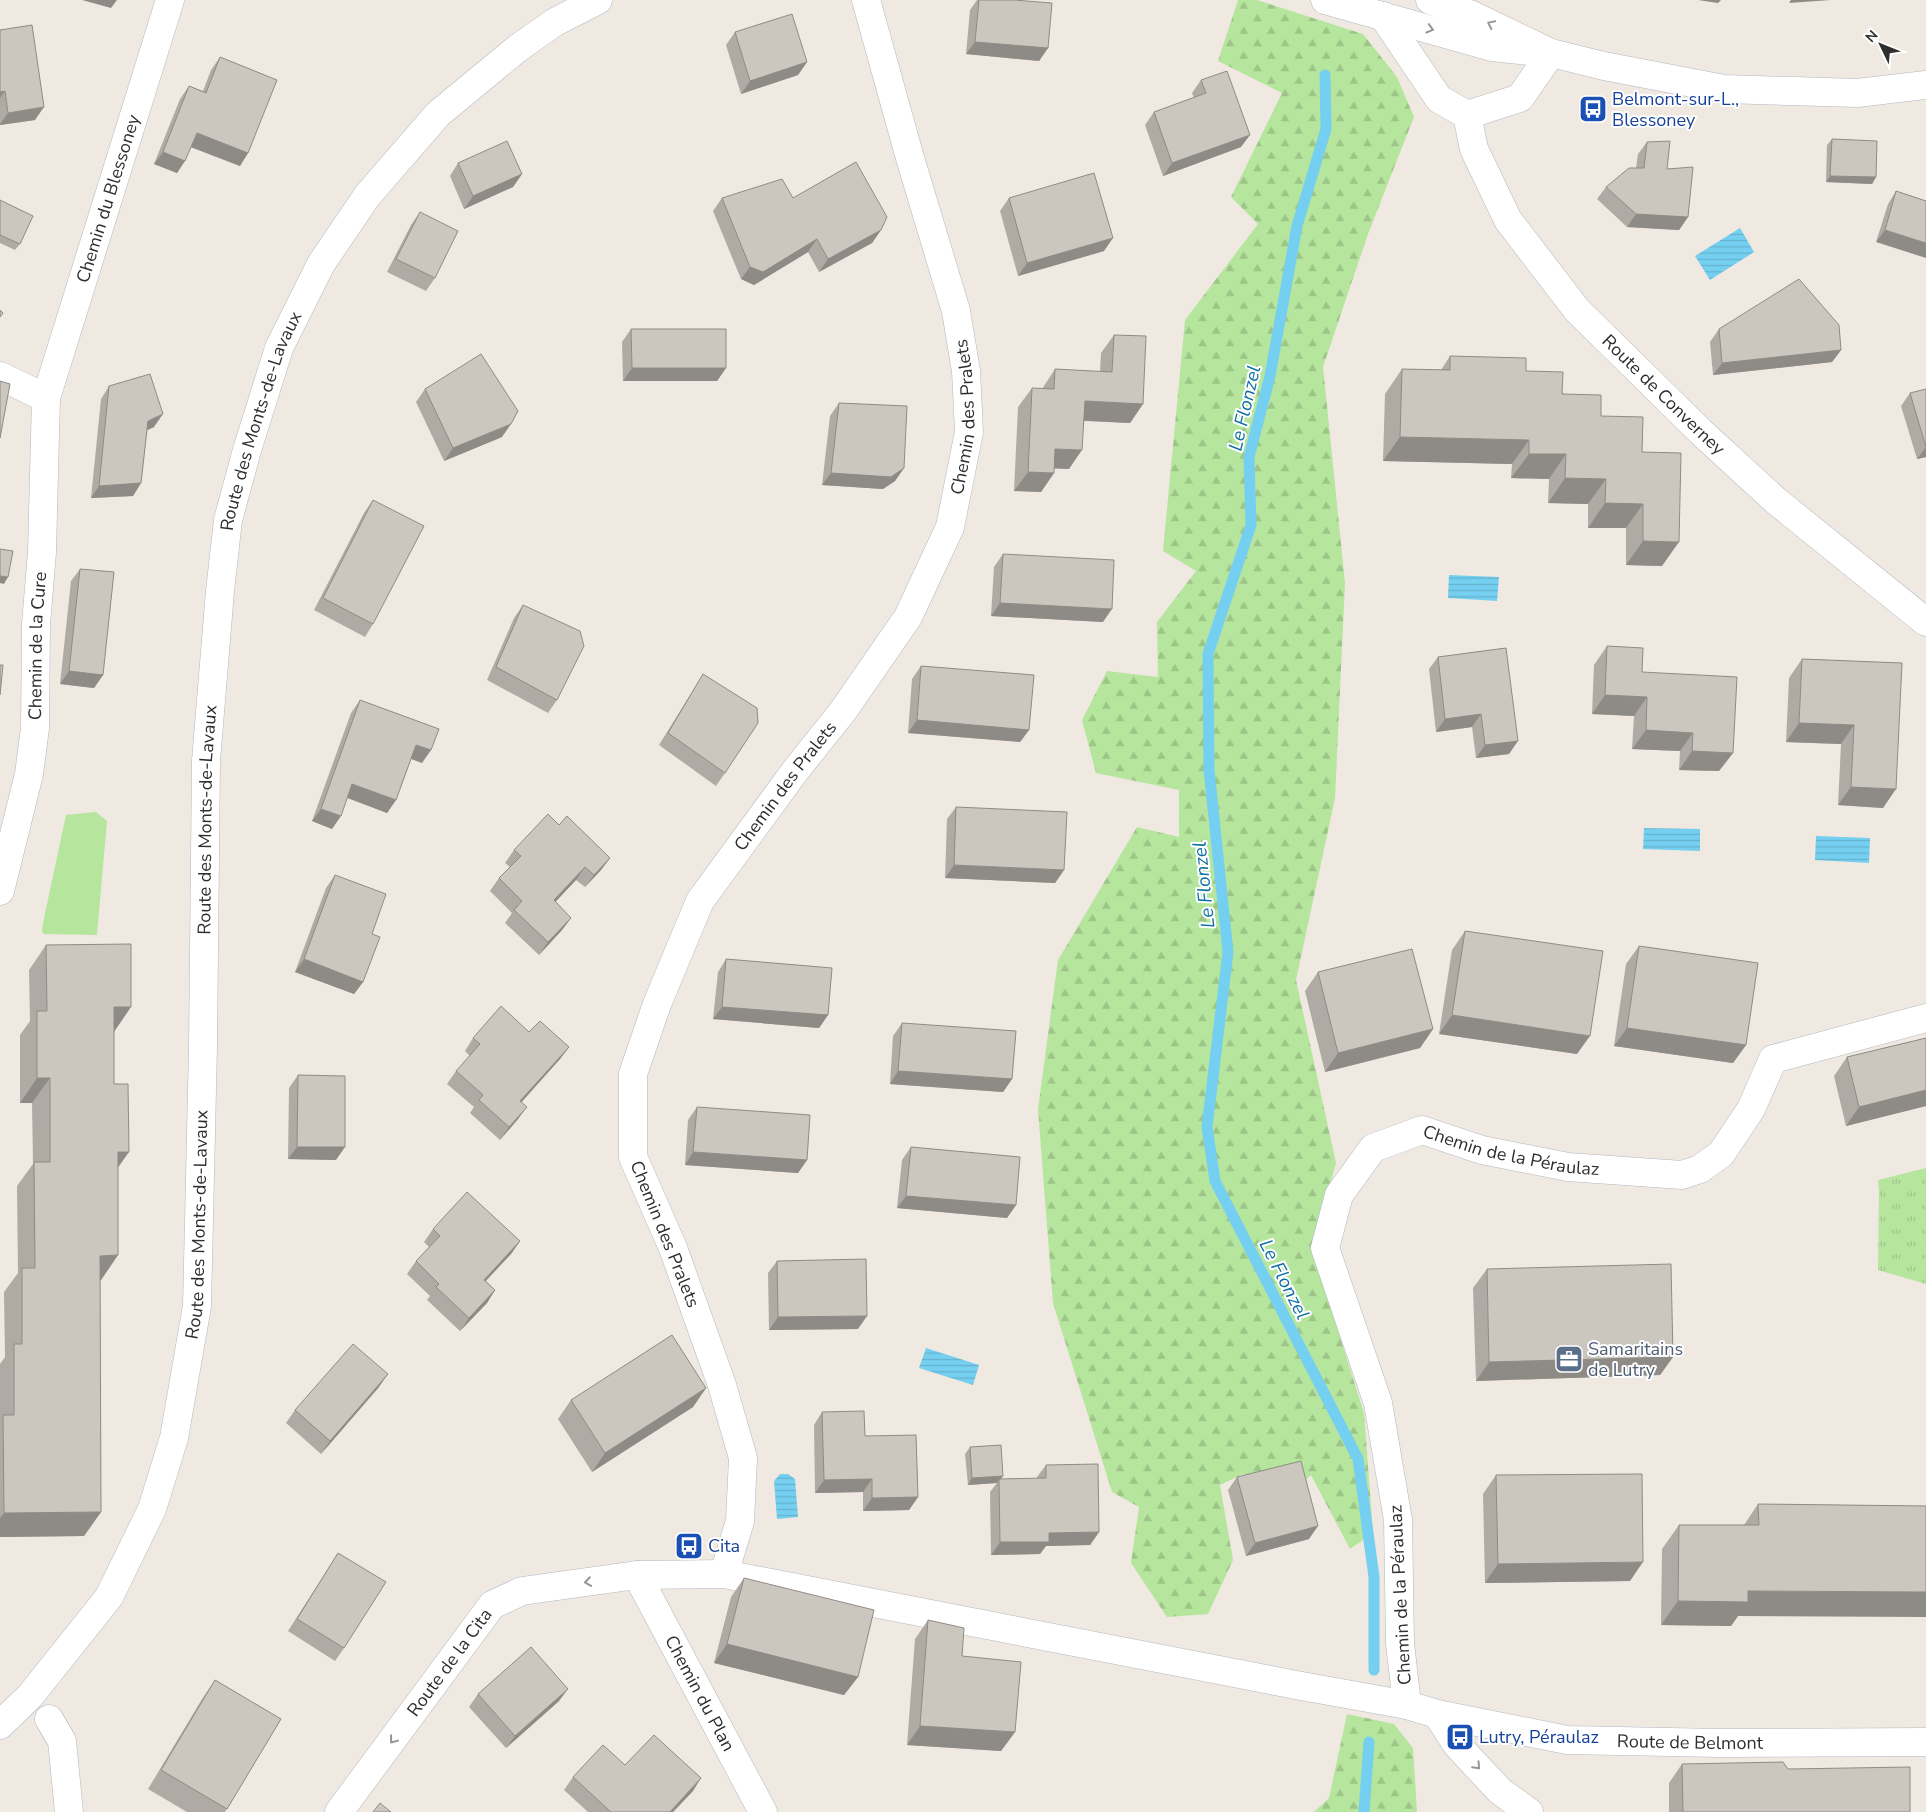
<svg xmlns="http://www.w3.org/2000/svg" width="1926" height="1812" viewBox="0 0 1926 1812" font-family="'Nunito Sans',sans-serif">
	<defs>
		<pattern id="grass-tufts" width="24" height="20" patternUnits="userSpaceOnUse" patternTransform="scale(1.25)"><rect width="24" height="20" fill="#b6e59e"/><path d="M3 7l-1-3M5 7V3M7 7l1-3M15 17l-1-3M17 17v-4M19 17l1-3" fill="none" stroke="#9dc588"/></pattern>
		<pattern id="forest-firs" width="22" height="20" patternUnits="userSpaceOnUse" patternTransform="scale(1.25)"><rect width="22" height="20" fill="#b6e59e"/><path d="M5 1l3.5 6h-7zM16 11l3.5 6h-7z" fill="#9dc588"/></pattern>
		<pattern id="water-rules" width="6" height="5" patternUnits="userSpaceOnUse" patternTransform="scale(1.25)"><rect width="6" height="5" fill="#75cff0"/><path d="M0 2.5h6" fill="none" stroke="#66b2ce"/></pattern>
	</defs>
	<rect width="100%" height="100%" fill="#efe9e1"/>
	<path fill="url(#grass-tufts)" d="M1926,1168v116l-48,-14 1,-79 -1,-11z"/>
	<path fill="url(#forest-firs)" d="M1238,0h19l106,34 34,43 17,40 -46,117 -45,133 22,216 -10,215 -39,182 40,183 -24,86 52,164 9,120 -23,16 -39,-74 -23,23 -34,4 -11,-28 -23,11 13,75 -25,54 -41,3 -36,-54 8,-56 -27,-15 -59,-189 -15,-194 20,-149 79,-133 42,10v-47l-83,-17 -14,-53 25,-49 51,6 -1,-55 39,-51 -33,-20 22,-231 73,-96 -27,-27 51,-104 -64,-32z
		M1347,1714l47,10 19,24 4,64h-103l15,-14z"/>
	<path fill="#b6e59e" d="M96,812l11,9 -10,114 -53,-1 -2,-3 1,-8 23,-108z"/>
	<path fill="url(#water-rules)" d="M1740,228l14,24 -44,28 -15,-24z
		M1449,575l50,2 -2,24 -49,-3z
		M1644,828l56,1v22l-57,-2z
		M1816,836l54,2 -1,25 -54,-3z
		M926,1348l53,17 -6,20 -54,-17z
		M780,1474h8l7,5 3,38 -21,2 -3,-38z"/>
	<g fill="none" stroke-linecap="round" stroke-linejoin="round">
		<path stroke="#75cff0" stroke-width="11" d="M1325,75l1,54 -29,97 -27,150 -21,81 2,68 -43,129 1,116 19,182 -21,175 8,54 143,278 16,118v93
			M1364,1812l5,-70"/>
		<defs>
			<g id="minor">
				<path d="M1325,0l167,47 37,4"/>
				<path d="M1430,0l42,15 79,38 53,13 120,23 133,4 69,-8"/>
				<path d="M1383,16l56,83 28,16 53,-17 31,-45"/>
				<path id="s1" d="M1467,115l7,34 34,71 69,90 124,122 74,68 151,122"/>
				<path d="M0,376l46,22"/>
				<path id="s2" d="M0,891l29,-117 6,-46 1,-104 6,-72 4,-154 124,-398"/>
				<path id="s3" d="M724,1574l16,-53 3,-63 -21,-73 -49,-137 -40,-91v-83l24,-70 43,-103 95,-130 48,-60 65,-94 42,-90 19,-95 -3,-61 -10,-60 -46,-153 -44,-158"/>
				<path id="s4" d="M637,1575l126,237"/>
				<path id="s5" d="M1407,1705l-7,-62 -2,-123 -20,-117 -53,-155 14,-53 34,-47 49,-18 60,20 86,17 114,8 18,-6 21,-15 30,-45 22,-50 153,-41"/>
				<path d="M1437,1714l20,31 43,46 29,21"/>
				<path d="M49,1719l13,22 7,71"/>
				<path id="s6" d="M0,1725l30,-29 79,-99 43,-88 22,-71 23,-132 6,-259 3,-286 14,-170 8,-71 19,-70 32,-102 42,-84 46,-68 71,-82 80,-66 37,-26 43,-22"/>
				<path id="s7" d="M339,1812l153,-207 30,-14 115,-16 87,-1 572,111 111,20 30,9 130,26 153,3 206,-1"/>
			</g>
		</defs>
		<use href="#minor" stroke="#b4b7c1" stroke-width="29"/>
		<use href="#minor" stroke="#fff" stroke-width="28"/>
	</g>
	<path fill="#afaba4" d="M977,0h37l34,48 -9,13 -73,-7 4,-44z
		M0,30l35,90 -35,5z
		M735,32l72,30 -9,13 -57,19 -15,-49z
		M220,57l28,96 -8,13 -49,-19 -14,26 -23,-9 26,-65 9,-13 14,5 8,-21z
		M1201,80l40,67 -78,29 -18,-51 9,-13 40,-14 -2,-5z
		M1832,139l44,38 -4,7 -46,-2 1,-37z
		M1647,142l20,27 21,48 -9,13 -52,-3 -30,-28 9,-12 30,-19 2,-14z
		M458,163l64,11 -9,13 -49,22 -14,-33z
		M1896,191l30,10 -50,41 12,-38z
		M722,198h71l88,32 -9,13 -53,29 -11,-20 -54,33 -13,-6 -28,-68z
		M1009,198l95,53 -86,25 -18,-65z
		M0,200l20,44 -5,6 -15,-7z
		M420,212l15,66 -9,13 -39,-19 24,-47z
		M631,329l95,39 -9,13h-94l-1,-39z
		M1719,329l122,21 -9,12 -119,13 -3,-33z
		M1114,335l29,69 -13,19 -46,-2 -15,48 -15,-1v5l-13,19 -27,-1 4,-84 14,-19 10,1 13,-20 45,3 1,-19z
		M1450,356l76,15 75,45 41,36 20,114 -36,-1v-37h-38v-24l-40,-1 1,-24 -38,-1 1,-14 -129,-3 2,-67 17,-25 39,1z
		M109,386l45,41 -7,3 -6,53 -8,13 -42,2 10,-99z
		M425,389l77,48 -58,24 -28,-59z
		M1926,389v68l-9,2 -16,-53 9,-13z
		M839,403l65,65 -9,13 -12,8 -61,-4 8,-69z
		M373,500v124l-8,13 -51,-27 50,-97z
		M1003,554l100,68 -112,-6 3,-49z
		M80,569l23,106 -9,13 -34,-4 11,-103z
		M523,605l34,95 -9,13 -61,-33 27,-62z
		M1607,646l35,26 91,81 -14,18 -40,-1 1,-19 -48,-2 2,-33 -42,-2 2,-49z
		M1506,648l3,106 -33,4 -4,-31 -36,5 -7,-63 9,-12z
		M1802,659l100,4 -19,145 -45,-3 3,-61 -55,-2 3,-64z
		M921,666l108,64 -9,12 -112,-9 4,-54z
		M703,674l22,99 -9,13 -57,-41 36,-58z
		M360,700l62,63 -11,-4 -15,41 -9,13 -40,-15 -15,31 -20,-8 39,-108z
		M956,807l108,63 -9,13 -110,-5 2,-59z
		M559,825l51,33 -9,12 -16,17 -9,-7 -21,22 16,16 -9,12 -23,25 -34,-32 7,-10 -22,-22 9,-13 11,-11 -5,-4 9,-13z
		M335,875l37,59 -9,48 -9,12 -59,-22 31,-84z
		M1465,931l112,123 -138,-20 13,-84z
		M46,945l68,87v52l4,83v88l-17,25h-1l1,232 -17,24 -84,1v-173l5,-7 -1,-65 14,-19 -1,-87 16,-22 -1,-61h-12v-68l10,-14 -1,-51z
		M1639,946l107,99 -13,18 -119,-17 12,-82z
		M726,959l102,56 -9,13 -106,-9 5,-47z
		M1318,972l115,57 -13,19 -95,24 -20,-81z
		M902,1023l110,56 -9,13 -113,-8 3,-48z
		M529,1032l40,15 -9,12 -39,43 -3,17 -18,21 -30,-27 4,-6 -27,-23 9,-13 14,-15 -5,-5 8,-13z
		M1926,1038v68l-80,20 -12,-50 13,-19z
		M298,1075l38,85 -48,-1 1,-71z
		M697,1107l110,53 -9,13 -113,-8 3,-45z
		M911,1147l105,58 -9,13 -110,-10 5,-48z
		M433,1229l87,12 -9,13 -25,27 9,9 -8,13 -27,28 -33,-31 3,-4 -23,-22 9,-13 13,-14 -5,-5z
		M777,1261l81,68 -89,1 -1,-57z
		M1487,1269l186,88 -13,18 -184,6 -3,-93z
		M379,1387l-58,67 -35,-31 9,-13z
		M706,1388l-13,19 -101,65 -34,-53 13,-19z
		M822,1412l43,24 53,61 -9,13 -46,1v-19l-48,1 -1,-68z
		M970,1447l31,32h36v-2l9,-12 53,67 -9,13 -44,1 -6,8 -49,1 -1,-63 7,-9 -29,2 -3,-31z
		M1496,1475l134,106 -145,2 -2,-89z
		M1237,1477l72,62 -63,17 -18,-66z
		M1758,1504l168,2 -188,110 -7,10 -70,-1 1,-76 17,-24h65z
		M338,1553l6,95 -9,13 -47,-30z
		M744,1578l114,99 -14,18 -130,-32 17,-66z
		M928,1620l34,36 53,76 -14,19 -94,-6 8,-106z
		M215,1680l66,39 -56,93h-38l-39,-23 54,-90z
		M478,1694l81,7 -53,47 -37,-41z
		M1682,1764l106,5 122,43h-241v-29z
		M625,1765l68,26 -20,21h-85l-24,-22 9,-13z"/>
	<path fill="#8e8b86" d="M82,0h35l-6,8z
		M1698,0h23l-3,3z
		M1791,0h40l-42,3z
		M975,42l73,6 -9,13 -73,-7z
		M807,62l-9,13 -57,19 9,-13z
		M5,91l-5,7v-6z
		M44,107l-9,13 -35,5v-1l8,-11z
		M197,133l51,20 -8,13 -52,-20z
		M1250,135l-9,12 -78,29 9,-13z
		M163,152l22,9 -8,12 -23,-9z
		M522,174l-9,13 -49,22 9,-13z
		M1830,176l46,1 -4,7 -46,-2z
		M1636,214l52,3 -9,13 -52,-3z
		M881,230l-9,13 -53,29 9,-13z
		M1885,230l41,13v15l-50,-16z
		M1113,238l-9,13 -86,25 9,-13z
		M817,239l-9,13 -54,33 -13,-6 9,-12z
		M1841,350l-9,12 -119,13 9,-12z
		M632,368h94l-9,13h-94z
		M1085,401l58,3 -13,19 -58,-3z
		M163,414l-9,13 -15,7 9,-13z
		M511,424l-9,13 -58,24 9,-13z
		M1400,437l129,3 -17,24 -129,-3z
		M1926,446v11l-9,2 9,-12z
		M1055,449l27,1 -13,19 -27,-1z
		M1529,454h37l-17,25 -38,-1z
		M904,468l-9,13 -12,8 -61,-4 9,-12z
		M1028,472l26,1 -13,19 -27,-1z
		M1565,478l41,1 -18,25 -40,-1z
		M141,483l-8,13 -42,2 8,-12z
		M1605,503l38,1 -17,24h-38z
		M1643,541l36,1 -17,24 -36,-1z
		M0,576l8,1 -4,7 -4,-1z
		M1000,603l112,6 -9,13 -112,-6z
		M69,671l34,4 -9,13 -34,-4z
		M1605,695l42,2 -13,19 -42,-2z
		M1481,714l-9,13 -36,5 9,-13z
		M917,720l112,10 -9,12 -112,-9z
		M1799,723l55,2 -13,19 -55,-2z
		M1646,730l47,3 -13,18 -48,-2z
		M1518,741l-9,13 -33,4 9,-13z
		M416,745l15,5 -9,13 -15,-6z
		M1692,751l41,2 -14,18 -40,-1z
		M352,784l44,16 -9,13 -44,-17z
		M1851,787l45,2 -13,19 -45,-3z
		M321,809l20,7 -9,13 -20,-8z
		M610,858l-9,12 -16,17 9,-12z
		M954,865l110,5 -9,13 -110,-5z
		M585,867l-9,13 -31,33 9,-13z
		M571,918l-9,12 -23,25 9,-13z
		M304,959l59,23 -9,12 -59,-22z
		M114,1007h17l-17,25z
		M722,1007l106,8 -9,13 -106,-9z
		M1452,1015l138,21 -13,18 -138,-20z
		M1627,1028l119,17 -13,18 -119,-17z
		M1433,1029l-13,19 -95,24 13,-19z
		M569,1047l-9,12 -49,55 9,-13z
		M898,1071l114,8 -9,13 -113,-8z
		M37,1078h13l-18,25h-12z
		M1926,1090v16l-80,20 13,-19z
		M527,1107l-9,12 -18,21 9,-13z
		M297,1147h48l-9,13 -48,-1z
		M118,1152h11l-17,24z
		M693,1152l114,8 -9,13 -113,-8z
		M906,1196l110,9 -9,13 -110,-10z
		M520,1241l-9,13 -36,38 9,-12z
		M118,1255l-17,25h-18l17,-24z
		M495,1290l-8,13 -27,28 9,-13z
		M867,1316l-9,13 -89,1 9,-13z
		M1673,1357l-13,18 -184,6 13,-19z
		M388,1374l-9,13 -58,67 9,-13z
		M706,1388l-13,19 -101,65 13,-19z
		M1003,1476l-4,6v-3l-2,4 -29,2 4,-7z
		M872,1479l-9,13 -48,1 9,-13z
		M918,1497l-9,13 -46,1 9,-13z
		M101,1512l-17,24 -84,1v-19l4,-5z
		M1318,1526l-9,13 -63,17 9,-13z
		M1099,1532l-9,13 -44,1 -6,8 -49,1 9,-13 49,-9z
		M1643,1562l-13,19 -145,2 13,-19z
		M1748,1591l178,1v25l-188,-1 -7,10 -70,-1 17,-24z
		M727,1644l131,33 -14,18 -130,-32z
		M568,1689l-9,12 -53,47 9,-12z
		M920,1726l95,6 -14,19 -94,-6z
		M701,1778l-8,13 -20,21h-3z"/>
	<path fill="#cbc7bf" stroke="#8e8b86" d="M979,0h35l38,3 -4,45 -73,-6z
		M792,14l15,48 -57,19 -15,-49z
		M32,25l12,82 -36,6 -3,-22 -5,1v-62z
		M220,57l57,23 -29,73 -51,-20 -12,28 -22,-9 26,-66 17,7z
		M1227,71l23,64 -78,28 -18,-51 52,-19 -5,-13z
		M1832,139l45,2 -1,36 -46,-1z
		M507,141l15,33 -49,22 -15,-33z
		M1670,141l-3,28 26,-2 -5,50 -52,-3 -30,-27 23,-19h15l3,-26z
		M856,162l31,55 -6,13 -53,29 -11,-20 -54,33 -13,-5 -28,-69 60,-19 11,19z
		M1094,173l19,65 -86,25 -18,-65z
		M1896,191l30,10v42l-41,-13z
		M0,200l33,16 -13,28 -20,-9z
		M420,212l38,19 -23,47 -39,-19z
		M1799,279l40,46 2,25 -119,13 -3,-34z
		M0,310l3,3 -3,4z
		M631,329h95v39h-94z
		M1114,335l32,1 -3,68 -58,-3 -3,49 -27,-1 -1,24 -26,-1 4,-84 22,1 1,-20 57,3z
		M481,354l37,57 -7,13 -58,24 -28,-59z
		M1450,356l76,2v13l37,1 -1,22 39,1v21l42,1 -1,35 39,1 -2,89 -36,-1v-37l-38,-1 1,-24 -41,-1 1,-24h-37v-14l-129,-3 2,-68 48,1z
		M150,374l13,40 -15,7 -7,62 -42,3 10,-100z
		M0,381l10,3 -10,54z
		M1926,389v58l-16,-54z
		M839,403l68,3 -3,62 -13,9 -60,-4z
		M373,500l51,26 -51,98 -50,-26z
		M0,549l13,2 -5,26 -8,-1z
		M1003,554l111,6 -2,49 -112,-6z
		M80,569l34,3 -11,103 -34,-4z
		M523,605l57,26 4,15 -27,54 -61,-33z
		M1607,646l36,2 -1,24 95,5 -4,76 -41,-2 1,-18 -47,-3 1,-33 -42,-2z
		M1506,648l12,93 -33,4 -4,-31 -36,5 -7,-62z
		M1802,659l100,4 -6,126 -45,-2 3,-62 -55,-2z
		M0,665h3l-3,30z
		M921,666l113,9 -5,55 -112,-10z
		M703,674l54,34 1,15 -33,50 -57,-40z
		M360,700l79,29 -8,21 -15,-5 -20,55 -44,-16 -11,32 -20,-7z
		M956,807l111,5 -3,58 -110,-5z
		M548,814l11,11 8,-9 43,42 -16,17 -9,-8 -31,33 17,18 -23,24 -34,-32 8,-9 -23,-23 22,-22 -7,-6z
		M335,875l51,19 -14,40 8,3 -17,45 -59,-23z
		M1465,931l138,20 -13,85 -138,-21z
		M131,944v63h-17v77h14l1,68h-11v103l-18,1 1,256 -97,1 -1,-98h11v-71h8v-76h13l-1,-106h16v-84h-13v-67h10l-1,-66z
		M1639,946l119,17 -12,82 -119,-17z
		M1412,949l21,80 -95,24 -20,-81z
		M726,959l106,9 -4,47 -106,-8z
		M501,1006l28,26 11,-11 29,26 -49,54 7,6 -18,20 -30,-27 4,-5 -27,-24 24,-27 -7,-6z
		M902,1023l114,8 -4,48 -114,-8z
		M1926,1038v52l-67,17 -12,-50z
		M298,1075l47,1v71h-48z
		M697,1107l113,8 -3,45 -114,-8z
		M911,1147l109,10 -4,48 -110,-9z
		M467,1192l53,49 -36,39 11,10 -26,28 -33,-31 3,-3 -23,-23 24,-25 -7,-7z
		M866,1259l1,57 -89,1 -1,-56z
		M1671,1264l2,93 -184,5 -2,-93z
		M672,1335l34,53 -101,65 -34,-53z
		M353,1344l35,30 -58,67 -35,-31z
		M864,1411l1,25 51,-1 2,62 -46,1v-19l-48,1 -2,-68z
		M1001,1445l2,31 -31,2 -2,-31z
		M1301,1461l17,65 -63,17 -18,-66z
		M1098,1464l1,68 -50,1v9h-49l-1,-63 47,-1v-13z
		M1642,1474l1,88 -145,2 -2,-89z
		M1758,1504l168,2v86l-178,-1v11l-70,-1 1,-76h80z
		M338,1553l48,29 -42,66 -47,-29z
		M744,1578l130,32 -16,67 -131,-33z
		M928,1620l36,8 -2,28 59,6 -6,70 -95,-6z
		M531,1647l37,42 -53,47 -37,-42z
		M215,1680l66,39 -54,90 -66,-39z
		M654,1735l47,43 -31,34h-59l-38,-35 30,-32 22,20z
		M1783,1762l5,7 122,-2v45h-227l-1,-48z
		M380,1803l11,9h-18z"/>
	<defs><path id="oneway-chevron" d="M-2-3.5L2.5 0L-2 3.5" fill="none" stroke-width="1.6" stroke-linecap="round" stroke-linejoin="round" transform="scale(1.25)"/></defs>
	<g stroke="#969696">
		<use href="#oneway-chevron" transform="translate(1491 24) rotate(-154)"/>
		<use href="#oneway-chevron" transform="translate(1430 29) rotate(16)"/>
		<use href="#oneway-chevron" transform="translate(588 1582) rotate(172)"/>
		<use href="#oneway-chevron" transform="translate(393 1740) rotate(127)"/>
		<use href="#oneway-chevron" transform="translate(1477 1766) rotate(47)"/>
	</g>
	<defs>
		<symbol id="bus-square" viewBox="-11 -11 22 22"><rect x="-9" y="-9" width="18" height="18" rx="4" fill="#1a4fb4" stroke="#fff"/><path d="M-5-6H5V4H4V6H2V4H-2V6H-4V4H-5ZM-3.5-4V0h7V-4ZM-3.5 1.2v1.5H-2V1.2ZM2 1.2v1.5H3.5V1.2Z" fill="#fff"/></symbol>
		<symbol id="office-square" viewBox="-11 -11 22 22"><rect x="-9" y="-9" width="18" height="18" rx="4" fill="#5c6f8a" stroke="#fff"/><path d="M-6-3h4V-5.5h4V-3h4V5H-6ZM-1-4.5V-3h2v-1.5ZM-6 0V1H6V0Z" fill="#fff"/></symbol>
	</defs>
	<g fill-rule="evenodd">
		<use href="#bus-square" x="1577" y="93" width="32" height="32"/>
		<use href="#office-square" x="1553" y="1343" width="32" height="32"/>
		<use href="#bus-square" x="673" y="1530" width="32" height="32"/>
		<use href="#bus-square" x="1444" y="1721" width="32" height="32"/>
	</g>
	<g text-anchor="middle" stroke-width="4" stroke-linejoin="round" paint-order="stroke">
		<g font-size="18" fill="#164399" stroke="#fff" text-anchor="start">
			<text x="1612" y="105">Belmont-sur-L.,<tspan x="1612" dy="21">Blessoney</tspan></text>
			<text x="708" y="1552">Cita</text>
			<text x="1479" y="1743">Lutry, Péraulaz</text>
		</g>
		<g font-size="18" fill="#2e2e2e" stroke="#fff">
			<text dy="6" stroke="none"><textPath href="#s2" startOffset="706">Chemin du Blessoney</textPath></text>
			<text dy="6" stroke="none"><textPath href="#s1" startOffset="348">Route de Converney</textPath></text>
			<text dy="6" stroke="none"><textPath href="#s3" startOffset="1271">Chemin des Pralets</textPath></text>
			<text dy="6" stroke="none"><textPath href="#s6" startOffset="1366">Route des Monts-de-Lavaux</textPath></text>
			<text dy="6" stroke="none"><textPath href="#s2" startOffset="249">Chemin de la Cure</textPath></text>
			<text dy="6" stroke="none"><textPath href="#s3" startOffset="851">Chemin des Pralets</textPath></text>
			<text dy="6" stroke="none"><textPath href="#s6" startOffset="961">Route des Monts-de-Lavaux</textPath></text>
			<text dy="6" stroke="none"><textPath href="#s5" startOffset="725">Chemin de la Péraulaz</textPath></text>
			<text dy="6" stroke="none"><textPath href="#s6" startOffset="556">Route des Monts-de-Lavaux</textPath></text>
			<text transform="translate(665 1234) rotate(68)" y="6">Chemin des Pralets</text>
			<text transform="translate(1400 1595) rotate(-93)" y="6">Chemin de la Péraulaz</text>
			<text dy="6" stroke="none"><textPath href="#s7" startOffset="186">Route de la Cita</textPath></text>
			<text dy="6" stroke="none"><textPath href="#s4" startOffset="134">Chemin du Plan</textPath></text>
			<text dy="6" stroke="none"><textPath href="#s7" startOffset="1476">Route de Belmont</textPath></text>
		</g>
		<g font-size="18" fill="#4e5e75" stroke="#fff" text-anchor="start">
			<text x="1588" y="1355">Samaritains<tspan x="1588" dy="21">de Lutry</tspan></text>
		</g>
		<g font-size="19" font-style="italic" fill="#0d6fa3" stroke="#fff">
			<text transform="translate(1244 408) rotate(-77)" y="7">Le Flonzel</text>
			<text transform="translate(1203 885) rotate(-96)" y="7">Le Flonzel</text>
			<text transform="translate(1285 1279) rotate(63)" y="7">Le Flonzel</text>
		</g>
	</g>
	<g transform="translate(1881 45) rotate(313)" stroke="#ffffff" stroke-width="4" paint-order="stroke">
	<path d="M0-4L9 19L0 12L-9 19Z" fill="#2e2e2e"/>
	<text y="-8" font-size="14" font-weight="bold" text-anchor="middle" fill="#2e2e2e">N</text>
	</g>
</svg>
